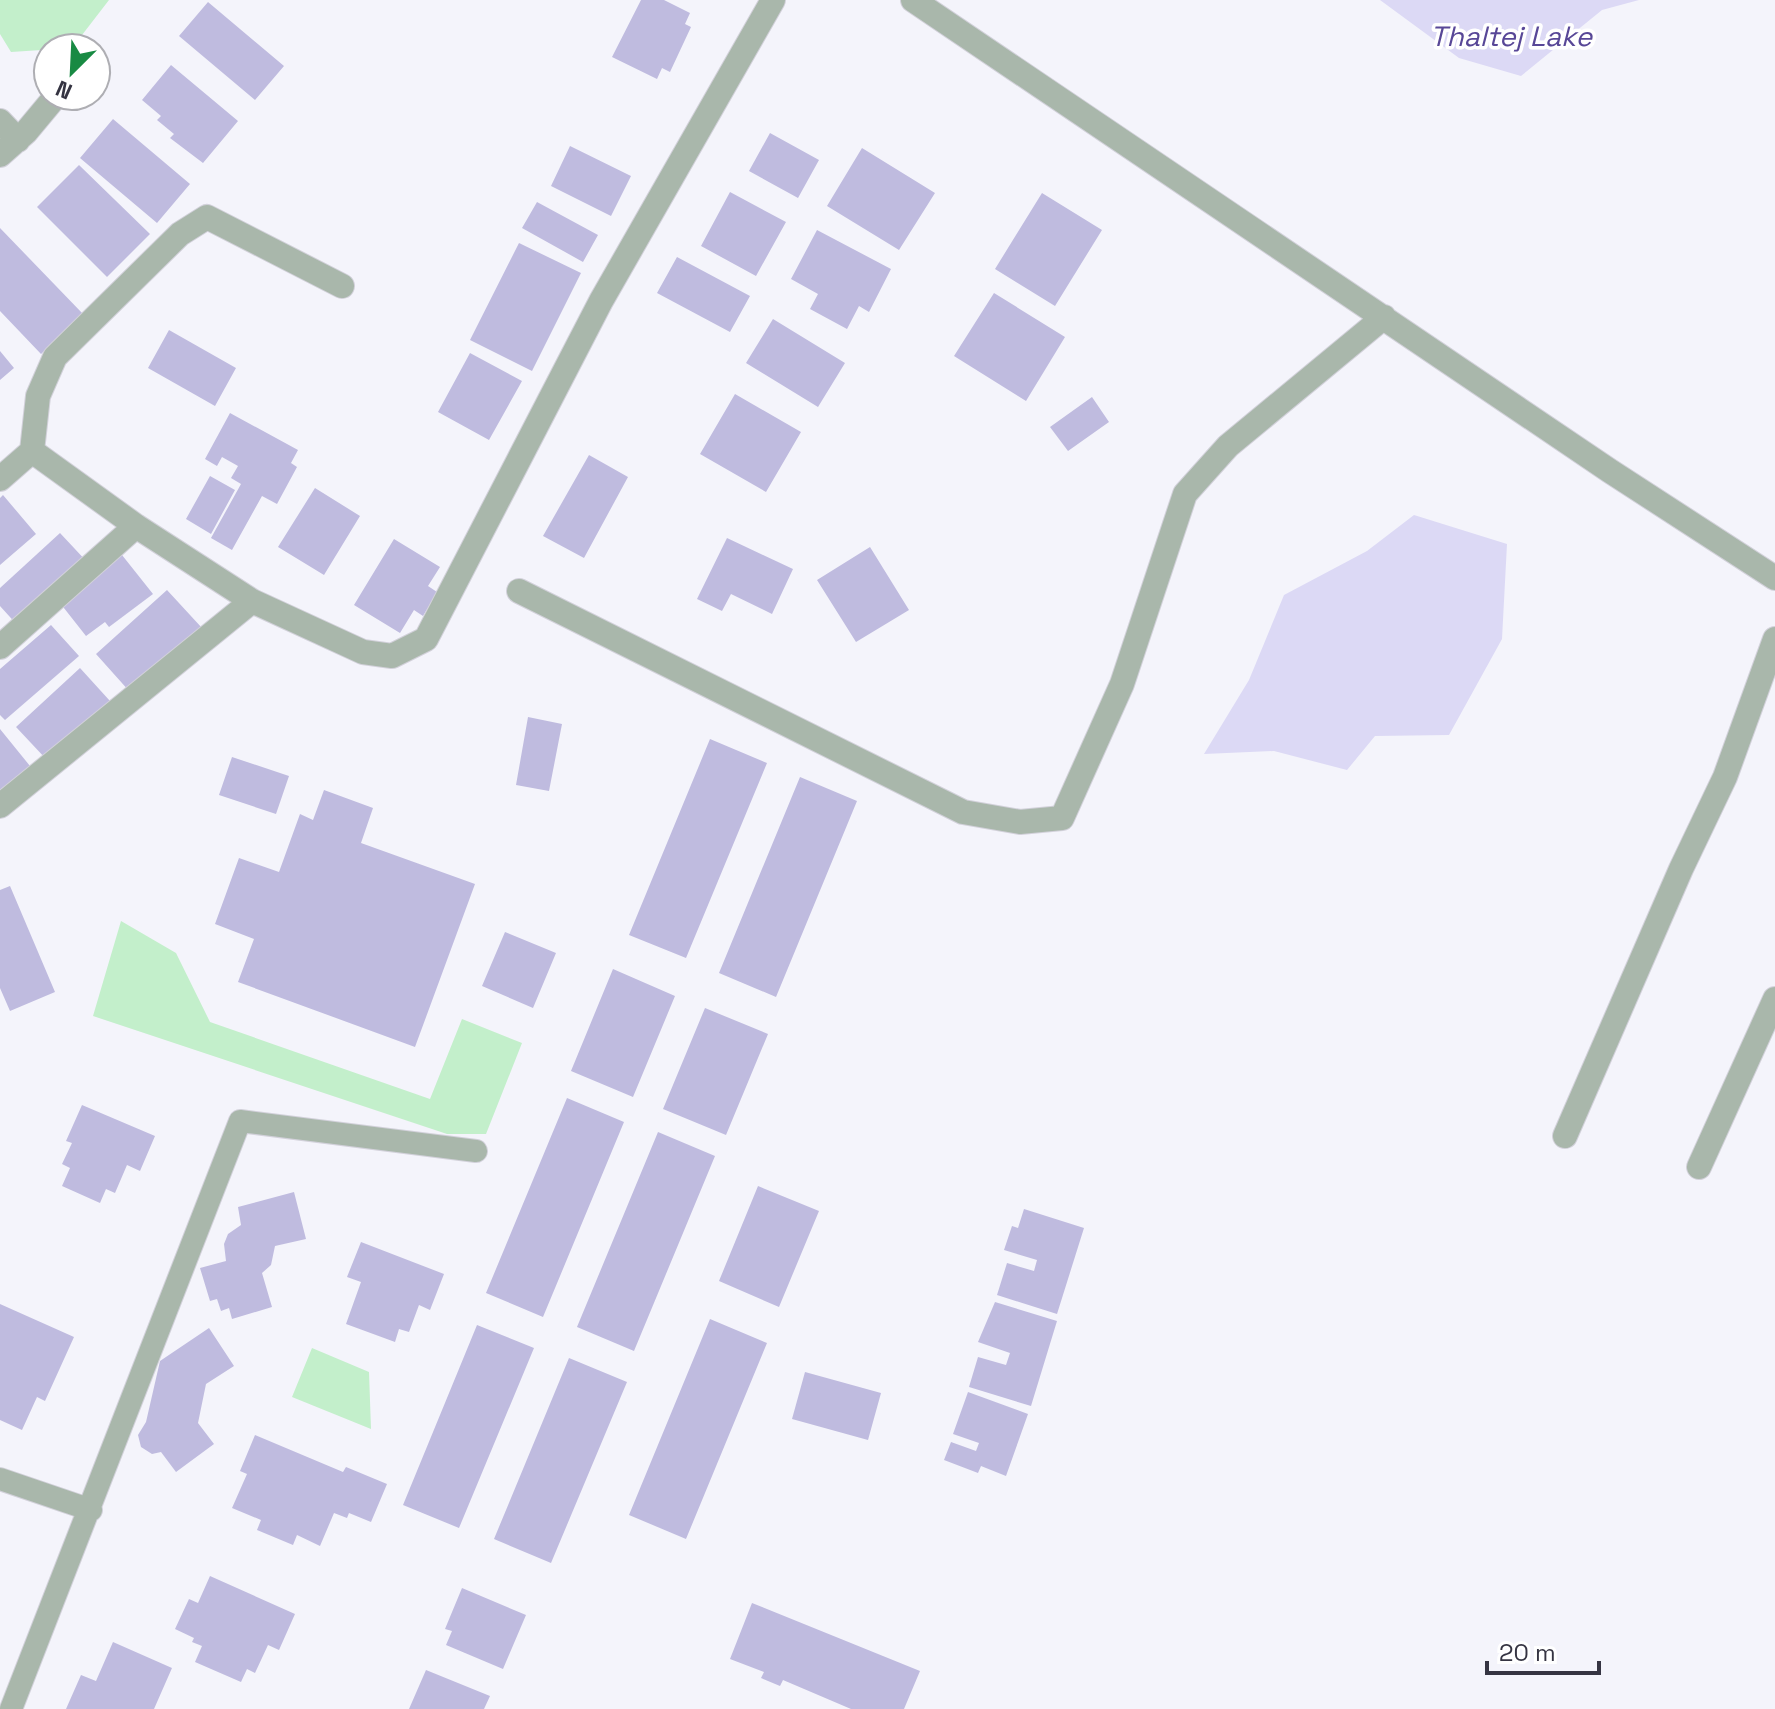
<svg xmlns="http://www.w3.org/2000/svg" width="1775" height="1709" viewBox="0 0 1775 1709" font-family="'Space Grotesk',sans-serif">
	<rect width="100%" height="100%" fill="#f4f4fb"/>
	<path fill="#c3efcb" d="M0,0h109l-37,48 -61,4 -11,-18z
		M121,921l55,32 34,69 220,77 32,-80 60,24 -36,91h-39l-354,-118z
		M312,1348l57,24 2,57 -79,-32z"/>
	<path fill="#dcd9f5" d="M1380,0h259l-37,10 -81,66 -62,-18z
		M1414,515l93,29 -5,95 -53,96 -74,1 -28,34 -73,-19 -70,3 45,-74 35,-85 83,-44z"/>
	<path fill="#bfbbdf" d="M641,0h23l26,13 -5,11 6,3 -21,45 -8,-4 -5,11 -45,-22z
		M208,2l76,64 -29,34 -76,-64z
		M171,65l67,56 -35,42 -33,-25 4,-4 -17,-14 4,-4 -19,-16z
		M113,119l77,65 -33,39 -77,-65z
		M770,133l49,27 -21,38 -49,-27z
		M570,146l61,30 -20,40 -60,-30z
		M862,148l73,45 -36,57 -72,-44z
		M79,165l71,69 -43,43 -70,-70z
		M730,192l56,30 -30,54 -55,-30z
		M1042,193l60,37 -47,76 -60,-37z
		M537,202l61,33 -15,27 -61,-34z
		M0,228l83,86 -42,40 -41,-43z
		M817,230l74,39 -22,43 -10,-6 -12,23 -37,-20 8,-15 -27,-15z
		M519,243l62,30 -49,98 -62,-31z
		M677,257l73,39 -20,36 -73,-39z
		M994,293l71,44 -39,64 -72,-45z
		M773,319l72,44 -27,44 -72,-44z
		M169,330l67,38 -21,38 -67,-38z
		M0,351l14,17 -14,12z
		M470,353l52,28 -33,59 -51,-28z
		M735,394l66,38 -35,60 -66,-38z
		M1092,397l17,25 -41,29 -18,-24z
		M230,413l68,37 -7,13 6,4 -20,37 -15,-8 -30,54 -21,-12 30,-54 -10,-6 7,-12 -16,-9 -5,9 -12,-7z
		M589,455l39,22 -44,81 -41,-22z
		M210,476l25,14 -24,44 -25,-15z
		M315,488l45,28 -36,59 -46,-28z
		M3,495l33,39 -36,31v-67z
		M60,533l29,31 -70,63 -19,-21v-18z
		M727,538l66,31 -21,45 -41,-20 -9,17 -25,-12z
		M394,539l46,28 -12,19 9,6 -14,24 -9,-6 -14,23 -46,-28z
		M870,547l39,63 -53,32 -39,-62z
		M122,555l31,39 -44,33 -4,-5 -19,14 -26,-33z
		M167,590l35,38 -72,64 -34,-38z
		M51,625l28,31 -74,64 -5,-5v-46z
		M80,668l30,33 -64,58 -30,-32z
		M528,717l34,7 -13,67 -33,-6z
		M0,729l30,37 -30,24z
		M710,739l57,24 -81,195 -57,-23z
		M232,757l57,19 -13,38 -57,-19z
		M800,777l57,24 -81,196 -57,-24z
		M324,790l49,18 -12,35 114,41 -60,163 -177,-65 16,-43 -39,-15 24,-66 40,14 21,-58 13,6z
		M10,886l45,106 -45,19 -10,-23v-98z
		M505,932l51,21 -23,55 -51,-22z
		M613,969l62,27 -42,101 -62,-26z
		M705,1008l63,26 -42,101 -63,-26z
		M567,1098l57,24 -81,195 -57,-24z
		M82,1105l73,31 -15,35 -13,-6 -12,28 -9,-4 -6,14 -38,-17 8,-18 -8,-4 10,-21 -6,-2z
		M658,1132l57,24 -81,195 -57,-24z
		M758,1186l61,25 -40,96 -60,-26z
		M294,1192l12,47 -31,7 -4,19 -9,8 10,34 -40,12 -3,-11 -8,3 -4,-12 -7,2 -10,-33 26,-7 -2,-17 4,-10 13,-9 -3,-18z
		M1024,1209l60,19 -27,86 -60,-19 10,-32 27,8 3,-11 -33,-10 8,-24 6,2z
		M361,1242l83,32 -14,36 -11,-5 -10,27 -10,-3 -4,13 -49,-18 15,-42 -14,-5z
		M995,1302l62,19 -26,85 -62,-19 9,-30 28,8 4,-12 -32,-11z
		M0,1304l74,33 -29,64 -8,-4 -15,33 -22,-10z
		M710,1319l57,24 -81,196 -57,-24z
		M477,1325l57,23 -75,180 -56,-23z
		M209,1328l25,38 -28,18 -8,39 16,21 -38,28 -15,-20 -9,2 -11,-7 -3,-12 8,-13 14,-61z
		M569,1358l58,24 -76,181 -57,-24z
		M805,1372l76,21 -13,47 -76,-21z
		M968,1392l60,22 -22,62 -25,-10 -3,7 -34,-13 7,-18 25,9 3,-8 -26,-9z
		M255,1435l88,37 3,-5 41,17 -16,38 -22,-9 -2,5 -13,-5 -14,33 -23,-11 -4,10 -36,-15 4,-10 -29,-12 15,-34 -7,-3z
		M210,1576l85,38 -16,36 -11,-5 -13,28 -8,-4 -6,13 -46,-20 7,-16 -10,-4 2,-4 -19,-9 14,-30 9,4z
		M462,1588l64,27 -23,54 -57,-24 6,-14 -7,-2z
		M752,1603l168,68 -16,38h-53l-68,-29 -3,6 -19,-8 3,-6 -34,-13z
		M113,1642l59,26 -18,41h-88l15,-34 15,6z
		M426,1670l64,26 -6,13h-75z"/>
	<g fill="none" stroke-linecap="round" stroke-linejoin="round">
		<defs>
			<path id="lane" d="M0,1479l91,31
				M11,1709l229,-588 236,30"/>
			<path id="street" d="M913,0l697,471 165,107
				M0,121l18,19
				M0,155l26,-23 30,-36
				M32,451l6,-55 17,-39 125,-123 27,-17 135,69
				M0,479l32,-28 104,75 116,75 111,51 29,4 34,-17 175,-338 172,-301
				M519,591l444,221 57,10 42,-4 60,-134 63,-190 43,-48 156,-129
				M0,647l136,-121
				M0,806l252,-205
				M1565,1136l116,-267 44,-92 50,-138
				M1699,1167l76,-168"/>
		</defs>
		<use href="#lane" stroke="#d2d1da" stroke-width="24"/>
		<use href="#street" stroke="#d2d1da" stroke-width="26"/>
		<use href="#lane" stroke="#a9b7ab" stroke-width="22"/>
		<use href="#street" stroke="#a9b7ab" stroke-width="24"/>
	</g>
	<g text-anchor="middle" stroke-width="7" stroke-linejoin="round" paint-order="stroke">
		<g font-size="28" font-style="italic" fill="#584797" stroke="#fff">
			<text x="1511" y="46">Thaltej Lake</text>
		</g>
	</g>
	<g transform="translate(72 72) rotate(204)"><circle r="38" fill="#ffffff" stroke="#aeaeb3" stroke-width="2"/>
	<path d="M0-6L14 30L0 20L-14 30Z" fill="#188a43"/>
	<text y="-12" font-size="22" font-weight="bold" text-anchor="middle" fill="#353442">N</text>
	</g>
	<path d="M1487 1661v12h112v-12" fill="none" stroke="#353442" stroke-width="4"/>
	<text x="1499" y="1661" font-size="24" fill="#353442" stroke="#ffffff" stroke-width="6" paint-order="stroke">20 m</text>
</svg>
